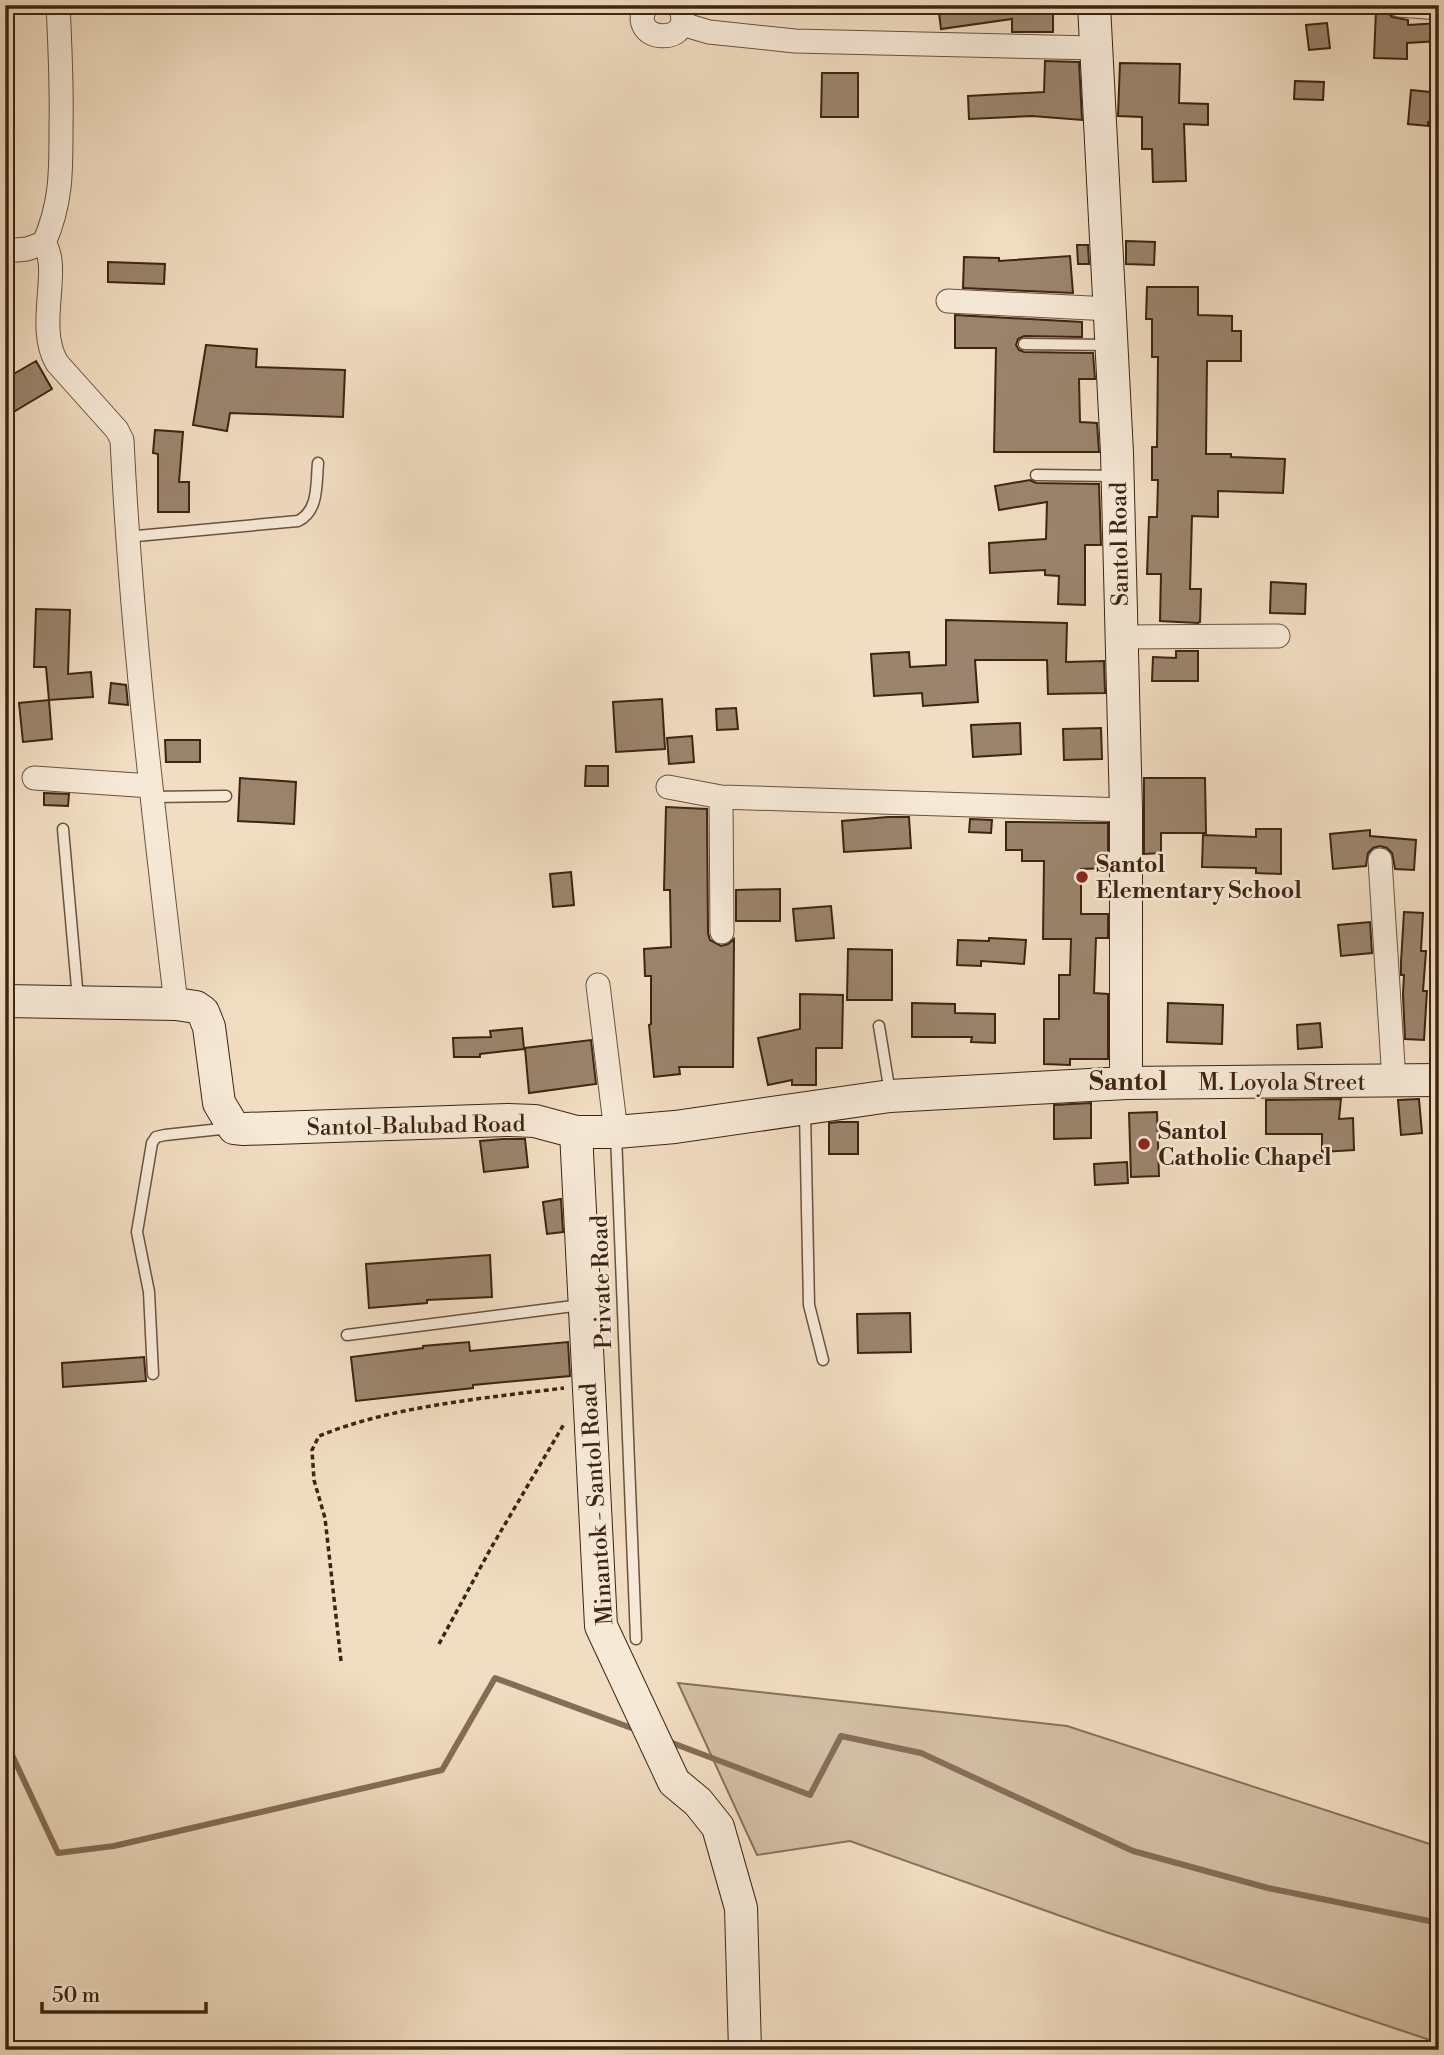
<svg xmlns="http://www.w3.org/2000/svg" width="1444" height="2055" viewBox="0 0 1444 2055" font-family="'Libre Bodoni',serif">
	<rect width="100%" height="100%" fill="#f1ddc1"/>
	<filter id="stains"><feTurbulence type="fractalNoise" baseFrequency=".00286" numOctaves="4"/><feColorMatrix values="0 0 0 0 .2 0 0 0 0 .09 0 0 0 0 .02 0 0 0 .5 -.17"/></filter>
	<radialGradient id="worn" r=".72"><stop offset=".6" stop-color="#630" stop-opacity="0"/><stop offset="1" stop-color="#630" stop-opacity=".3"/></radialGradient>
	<path fill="#d2bea3" stroke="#88715a" stroke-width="2" d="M678,1683l389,43 372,121v196l-339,-113 -250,-89 -93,14z"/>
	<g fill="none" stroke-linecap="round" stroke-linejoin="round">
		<path stroke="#846d57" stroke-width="6" d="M5,1740l53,113 56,-7 328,-76 53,-92 142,52
			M667,1741l143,54 31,-59 80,17 212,98 135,37 171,35"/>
	</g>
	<path fill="#9b846d" stroke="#3d2411" stroke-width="2" d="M938,5h115v27h-41v-13l-71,10z
		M1376,10l10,1 6,6 16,3v5l31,-2v18l-32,2v16l-33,-1z
		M1327,23l3,25 -21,2 -3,-25z
		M1045,61l34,1 3,58 -50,-4 -63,3 -1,-23 76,-4z
		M1120,63l60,1 -1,39 29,1v21l-24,-1 2,57 -33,1 -1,-33h-10v-32l-24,-1z
		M822,73h36v44h-37z
		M1295,81l29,1 -1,18 -29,-1z
		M1411,90l28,3v30l-11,-1v4l-20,-2z
		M1126,241l29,1 -1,23 -28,-1z
		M1077,245h11l1,19h-11z
		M1070,256l3,37 -110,-5 1,-31 35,1v3z
		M108,262l57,2 -1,20 -56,-2z
		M1147,287h51v28l34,1v15h9v30h-34l-1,93h25v3l54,2 -2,34 -65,-2v26l-26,-1 -2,73h11l-1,33 -2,1 -38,-2 1,-47h-14l2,-57h8l1,-37h-6v-33h5l1,-90h-6v-38h-6z
		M955,315l127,7v15l-58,-1 -6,3 -2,6 3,5 5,2 69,1 2,26h-16l1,43 17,1 2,29h-105l2,-104h-41z
		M206,345l51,4 -1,18 89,3 -2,47 -113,-4 -3,18 -34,-6z
		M36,361l16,28 -47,28v-38z
		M155,430l28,2 -4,50h10v30h-31v-58l-5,-1z
		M1030,480l6,3 63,1 2,61h-16v60l-27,-1 1,-28 -14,-1v-5l-55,3 -1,-30 57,-4 1,-37 -48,8 -4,-24z
		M1271,582l35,2 -1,30 -35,-1z
		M36,609l34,1 -2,64 23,-2 2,25 -44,3 -3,-33h-12z
		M946,620l121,3 -1,39 38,-1 1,32 -57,1 -1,-34h-72l3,42 -55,4 -1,-13 -48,3 -3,-42 38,-2 1,15 36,-2z
		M1176,651h22v30h-46l1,-24 23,1z
		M111,683l15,2 2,20 -19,-2z
		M662,699l3,50 -49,3 -3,-50z
		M49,700l3,39 -29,3 -4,-39z
		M736,708l2,21 -21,1 -1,-21z
		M1020,723l1,31 -48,3 -2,-32z
		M1101,728l1,31 -38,1 -1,-31z
		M692,736l2,26 -25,2 -2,-26z
		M165,740h35v22h-34z
		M586,766h22v20h-23z
		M240,778l56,4 -2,42 -56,-3z
		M1144,778h61l1,55h-45v20l-17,1z
		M44,793l25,1 -1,12 -24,-1z
		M666,807l41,2 1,124 2,7 11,6 7,-2 6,-5 -1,128h-54l1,7 -26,3 -5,-52 2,-1v-48h-6l-1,-27 27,-2 -1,-57h-6z
		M888,817h21l2,31 -67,4 -2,-31z
		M970,819l22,1 -1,13 -22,-1z
		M1006,822l102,1v45l-27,1v45h27v24h-12l-2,55 14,1v65h-38v6l-26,-1v-45h15v-44h11l1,-36h-28l1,-78h-22v-11h-16z
		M1256,829h25v45l-25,-1v-5l-54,-1 1,-32 53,2z
		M1370,830v6l46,4 -2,30 -19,-1 -3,-16 -5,-5 -7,-2 -7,2 -5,5 -2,13 -33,3 -3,-35z
		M571,872l3,33 -21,2 -3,-33z
		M780,889v32h-44v-31z
		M831,906l3,32 -38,3 -3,-32z
		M1404,912l19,1 -2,38h5l-3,40h4l-3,49 -19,-1 -2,-45 1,-19h-3v-13z
		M1370,922l2,31 -31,3 -3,-31z
		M989,938l37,2 -2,24 -43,-3v5l-24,-1 1,-25 31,1z
		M848,949l44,1v50h-45z
		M800,994l43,1 -1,53h-26v37h-24v-5l-24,5 -10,-47 42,-9z
		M912,1003l43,1v9l40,1v29l-24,-1 1,-5h-60z
		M1168,1003l55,2 -1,39 -55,-2z
		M1320,1023l2,24 -24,2 -1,-24z
		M522,1028l2,21 -44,5v3h-26l-1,-19 38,-1 -1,-6z
		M591,1040l5,44 -67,9 -4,-45z
		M1341,1099l-2,20 14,-1 1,32 -32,2v-18h-56v-34z
		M1419,1099l3,34 -21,2 -3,-35z
		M1091,1103v35l-37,1v-34z
		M1157,1112l2,64 -28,1 -2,-64z
		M839,1122h19v32h-29v-31z
		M503,1139h22l3,28 -44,5 -4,-31z
		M1127,1162l1,21 -33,2 -1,-21z
		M561,1199l2,33 -16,2 -4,-32z
		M490,1255l2,42 -65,3v3l-58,5 -3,-44z
		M910,1313l1,39 -53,1 -1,-39z
		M469,1342l1,9 98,-9 2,34 -97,9v3l-117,13 -5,-44 72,-9v-2z
		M144,1357l2,24 -83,6 -1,-24z"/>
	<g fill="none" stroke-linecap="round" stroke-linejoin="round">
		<defs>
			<path id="lane" d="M1024,344l84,1
				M1036,475l79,1
				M126,537l172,-16c21,-10 18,-37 20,-58
				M152,797l74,-1
				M63,829l15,170
				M879,1026l11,67
				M805,1112l4,193 14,55
				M616,1135l20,504
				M347,1335l234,-30
				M153,1374l-4,-82 -12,-60 15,-89 4,-6 9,-2 65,-7"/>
			<path id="street" d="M647,5c-24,38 53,44 32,0
				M1399,5l40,3
				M682,24l27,8 86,9 301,7
				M44,243c18,25 -9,84 13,120l60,67 5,10c9,189 32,376 54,564
				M5,251l22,-2 17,-6c18,-41 17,-74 17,-117 1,-41 -1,-81 -3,-121
				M948,301l162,8
				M1121,637l157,-1
				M34,778l117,8
				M668,787l53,10 405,13
				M721,797l1,135
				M1380,860l14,221
				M598,985l18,147"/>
			<path id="secondary" d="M1094,5l23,448 9,357v273
				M5,1001l171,3 20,3 7,5 6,15 10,76 15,25 10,1 263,-9 28,1 41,11h40l59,-5 215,-31 236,-13 313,-3
				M576,1132l25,494 73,156 24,20 20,25 23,81 4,142"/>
		</defs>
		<use href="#lane" stroke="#6a523d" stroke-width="13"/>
		<use href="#street" stroke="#6a523d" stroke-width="25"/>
		<use href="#secondary" stroke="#3d2411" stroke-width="34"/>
		<path stroke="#3d2411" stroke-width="3.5" stroke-dasharray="5 3.5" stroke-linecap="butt" d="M439,1644l52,-96 73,-124
			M341,1661l-16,-143 -11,-38 -2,-30 7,-14c73,-30 167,-38 245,-48"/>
		<use href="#lane" stroke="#f6e9d7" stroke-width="10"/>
		<use href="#street" stroke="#f6e9d7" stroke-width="23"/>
		<use href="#secondary" stroke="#f6e9d7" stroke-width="32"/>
	</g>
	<g fill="#8f2418" stroke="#f6e9d7" stroke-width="2.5">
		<circle cx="1082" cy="877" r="7"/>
		<circle cx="1144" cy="1144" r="7"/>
	</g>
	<g text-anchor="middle" stroke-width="5" stroke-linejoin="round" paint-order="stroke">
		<g font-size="23" fill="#3d2411" stroke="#f6e9d7">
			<text transform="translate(1119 544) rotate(-91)" y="8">Santol Road</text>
			<text x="1282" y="1090">M. Loyola Street</text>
			<text transform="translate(416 1125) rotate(-1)" y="8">Santol-Balubad Road</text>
			<text transform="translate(601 1282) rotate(-92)" y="8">Private Road</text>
			<text transform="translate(596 1504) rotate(-94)" y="8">Minantok - Santol Road</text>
		</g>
		<g font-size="23" font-weight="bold" fill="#3d2411" stroke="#f6e9d7" text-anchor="start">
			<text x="1096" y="872">Santol<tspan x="1096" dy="26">Elementary School</tspan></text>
			<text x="1158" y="1139">Santol<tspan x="1158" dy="26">Catholic Chapel</tspan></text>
		</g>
		<g font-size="26" font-weight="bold" fill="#3d2411" stroke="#f6e9d7">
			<text x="1128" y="1090">Santol</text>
		</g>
	</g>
	<rect width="1444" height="2055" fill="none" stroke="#f1ddc1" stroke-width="28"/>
	<rect x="7" y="7" width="1430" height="2041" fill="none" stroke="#3d2411" stroke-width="3.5"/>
	<rect x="14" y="14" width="1416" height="2027" fill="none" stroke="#3d2411" stroke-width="2"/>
	<path d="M42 2002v10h164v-10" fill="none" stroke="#3d2411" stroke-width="3.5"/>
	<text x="52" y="2002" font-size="21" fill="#3d2411" stroke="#f6e9d7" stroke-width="5" paint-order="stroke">50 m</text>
	<rect width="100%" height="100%" filter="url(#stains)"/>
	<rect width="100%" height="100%" fill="url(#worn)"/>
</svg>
